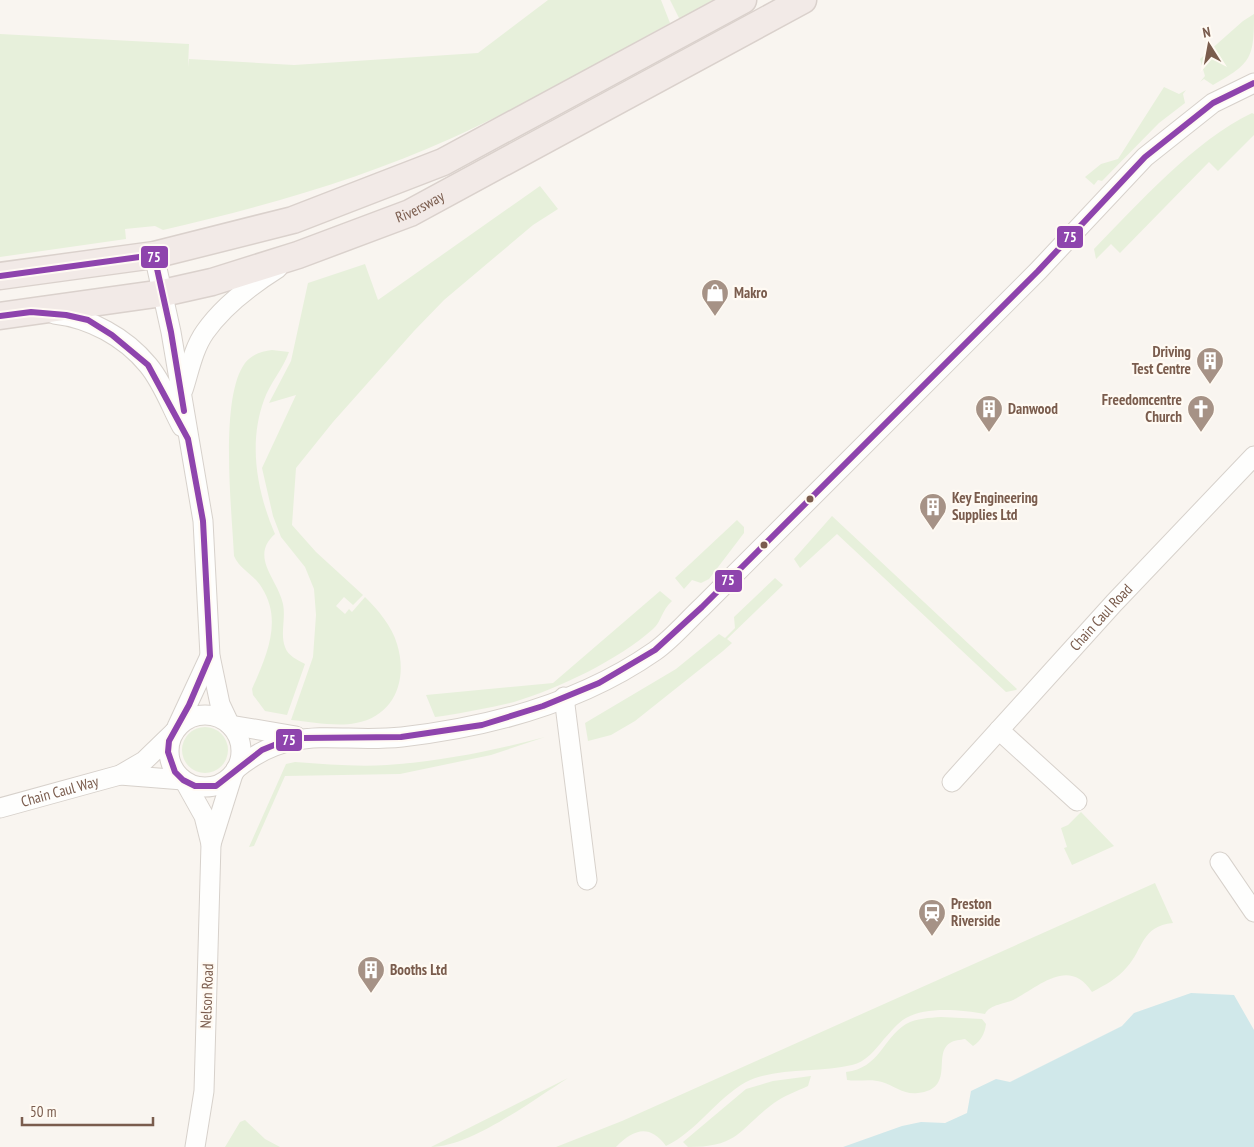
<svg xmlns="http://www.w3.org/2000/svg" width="1254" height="1147" viewBox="0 0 1254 1147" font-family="'PT Sans Narrow',sans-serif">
	<rect width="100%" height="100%" fill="#f9f5f0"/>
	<path fill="#e7f0db" d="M548,0h113l9,23c-72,40 -143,81 -218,115 -93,42 -190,69 -289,92l-8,-4 -30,3 1,10 -126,18v-223l189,10 -1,23 1,-8 105,6 184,-12z
		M670,0h43l-33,20z
		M1254,14c0,44 -2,49 -41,71l-9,-6 -4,3 5,-6 -5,-17 43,-38z
		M1164,87l15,7 7,-4 -3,4 2,9 -26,20 -57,58 -4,-1 -4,5 -9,-8 16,-13 17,-5z
		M1252,113l2,1v21l-36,36 -9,-9 -89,91 -9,-9 -15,15 -2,-10c44,-45 101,-109 158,-136z
		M540,186l18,23 -25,16 -89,75 -30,31 -81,91 -37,46 -4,57 24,27 47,43 -10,10 -9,-8 -8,9 9,8 4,-5 3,3 13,-15c13,13 27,29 32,47 11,35 -2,72 -41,79 -19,4 -45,-1 -65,-3l22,-63 3,-42 -2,-26 -9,-22 -24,-30 -8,-21 -11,-48 34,-73 -27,8 22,-42 17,-78 57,-19 13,36z
		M272,350l17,2c-6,17 -19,31 -25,48 -16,44 -7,92 11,134 -26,23 3,45 8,70 3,14 -3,30 2,43 3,9 13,13 20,17l-18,51 -22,-4 -12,-16 -1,-6c14,-32 31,-68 10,-101 -7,-13 -22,-18 -28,-32 -2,-44 -15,-158 11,-193 7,-9 17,-12 27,-13z
		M832,516l185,173 -1,1 -10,2 -169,-158 -37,34 -6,-9z
		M737,520l7,7v6l-35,46 -8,4 -9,-3 -8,9 -9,-11z
		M775,578l8,7 -56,54 5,4 -9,8 -88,70 -24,14 -23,6 -3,-18 91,-54 43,-35 6,4 10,-10 -1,-11z
		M660,591l12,10c-11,10 -10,20 -19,28 -33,30 -95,60 -139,73 -23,6 -48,10 -71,14l-8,1 -9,-22 127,-12z
		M182 750a23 23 0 1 1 46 0a23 23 0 1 1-46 0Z
		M545,737l-54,18 -91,19 -115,2 -31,70 -5,1 37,-83 9,-2c30,2 61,5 92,3 54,-4 105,-14 158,-28z
		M1081,812l33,34 -42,19 -8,-17 3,-1 -6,-19 7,-3z
		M1155,883l18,40c-32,3 -30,27 -46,44 -10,12 -22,18 -35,25 -23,-35 -52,-6 -77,7 -9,5 -25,5 -30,15 -23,-4 -58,-8 -79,4 -9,5 -15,14 -22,21 -9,11 -18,23 -32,26 -32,8 -77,2 -106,17 -30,17 -49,49 -80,64 -17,-23 -33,-16 -50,1h-60l66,-26z
		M941,1017l41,2 4,5c-1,9 -5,17 -13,22l-8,-7c-5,1 -11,1 -15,4 -18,11 6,46 -32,50 -14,2 -23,-7 -36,-11 -12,-4 -23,0 -35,-2l-1,-8c34,-4 36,-33 60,-48 11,-6 23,-6 35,-7z
		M811,1076l-3,10c-11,5 -24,10 -34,17 -36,27 -35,44 -86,44l-5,-5 63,-53 27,-8z
		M568,1078c-35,22 -97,69 -137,69z
		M245,1120l20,19 15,8h-55l15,-25z"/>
	<path fill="#d0e8ea" d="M1191,993l43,2 20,35v117h-411l59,-21 19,-4 24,1 22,-10 4,-22 25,-12 14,3 112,-56 12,-13z"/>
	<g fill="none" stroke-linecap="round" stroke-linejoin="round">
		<defs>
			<g id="minor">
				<path d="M154,255l17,77 32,189 7,135 10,48 9,19"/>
				<path d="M54,314c36,4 71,23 94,51 15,18 23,42 34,62"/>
				<path d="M183,390c6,-18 10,-41 22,-58 18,-26 46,-47 73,-64"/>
				<path d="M564,697l23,183"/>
				<circle cx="205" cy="751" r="36"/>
				<path d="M230,725l66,11"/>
				<path d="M177,727l33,-71"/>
				<path d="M999,730l78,71"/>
				<path d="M236,769c58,-47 100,-25 166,-32 88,-10 180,-35 253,-86 17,-12 32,-30 47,-44l336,-336 107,-114 68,-54 41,-20"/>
				<path d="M120,775l63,5"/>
				<path d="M185,782l19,34 7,28 -7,247 -9,56"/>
				<path id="s1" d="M952,782l162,-179 140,-147"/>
				<path id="s2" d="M0,808l120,-33 24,-14 30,-29"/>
				<path d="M211,844l22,-70"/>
				<path d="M1220,862l34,50"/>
			</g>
			<g id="highway">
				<path d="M0,276l154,-21 139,-35 150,-58 300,-162"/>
				<path id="s3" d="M0,316l163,-23 49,-11 86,-27 112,-42 393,-213"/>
			</g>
		</defs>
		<use href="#minor" stroke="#d7d1cb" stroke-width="21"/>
		<use href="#highway" stroke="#dad1cc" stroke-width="29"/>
		<use href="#minor" stroke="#fefefd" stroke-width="19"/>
		<use href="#highway" stroke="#f2eae7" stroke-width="26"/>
		<defs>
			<path id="bus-1" d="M0,276l154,-21 17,77 13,79
				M0,316l31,-4 35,3 22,5 24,15 36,30 40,74 15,82 7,135 -21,49 -20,36 -1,11 7,20 8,8 12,6h21l46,-36 22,-9 19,-3 98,-1 81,-12 61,-19 56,-23 56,-33 47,-43 336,-336 107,-114 68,-54 41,-20"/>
		</defs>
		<use href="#bus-1" stroke="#fffaf3" stroke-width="10"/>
		<use href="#bus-1" stroke="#8e44ad" stroke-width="6"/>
	</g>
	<defs>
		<symbol id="shop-pin" viewBox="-11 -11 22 30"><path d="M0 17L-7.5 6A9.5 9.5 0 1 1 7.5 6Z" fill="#a69286" stroke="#fffaf3"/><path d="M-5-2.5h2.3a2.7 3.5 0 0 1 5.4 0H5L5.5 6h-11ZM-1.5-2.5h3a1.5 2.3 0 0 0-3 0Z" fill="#fff"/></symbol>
		<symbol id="building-pin" viewBox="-11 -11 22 30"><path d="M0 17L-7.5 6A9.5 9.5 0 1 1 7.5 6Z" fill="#a69286" stroke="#fffaf3"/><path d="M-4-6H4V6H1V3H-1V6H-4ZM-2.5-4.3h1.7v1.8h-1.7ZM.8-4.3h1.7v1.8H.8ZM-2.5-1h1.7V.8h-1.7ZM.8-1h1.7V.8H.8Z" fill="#fff"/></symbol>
		<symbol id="church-pin" viewBox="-11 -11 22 30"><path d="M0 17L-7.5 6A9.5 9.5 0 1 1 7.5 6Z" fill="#a69286" stroke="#fffaf3"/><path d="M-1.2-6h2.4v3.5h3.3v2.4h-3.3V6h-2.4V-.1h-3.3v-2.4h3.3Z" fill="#fff"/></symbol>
		<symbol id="station-pin" viewBox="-11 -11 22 30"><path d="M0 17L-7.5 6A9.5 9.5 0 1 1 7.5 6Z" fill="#a69286" stroke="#fffaf3"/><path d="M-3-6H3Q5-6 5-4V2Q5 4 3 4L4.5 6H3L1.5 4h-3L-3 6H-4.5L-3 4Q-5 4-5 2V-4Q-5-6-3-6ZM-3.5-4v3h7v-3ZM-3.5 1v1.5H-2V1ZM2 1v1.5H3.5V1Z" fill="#fff"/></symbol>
	</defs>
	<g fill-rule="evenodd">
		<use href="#shop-pin" x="699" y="277" width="32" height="43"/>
		<use href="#building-pin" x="1194" y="345" width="32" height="43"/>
		<use href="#building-pin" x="973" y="393" width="32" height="43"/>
		<use href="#church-pin" x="1185" y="393" width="32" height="43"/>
		<use href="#building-pin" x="917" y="491" width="32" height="43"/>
		<use href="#station-pin" x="916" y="897" width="32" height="43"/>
		<use href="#building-pin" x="355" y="954" width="32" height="43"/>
	</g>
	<g fill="#7a5c4d" stroke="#fffaf3" stroke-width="2">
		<circle cx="810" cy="499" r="4.5"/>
		<circle cx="764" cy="545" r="4.5"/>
	</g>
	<g text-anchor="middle" stroke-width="4.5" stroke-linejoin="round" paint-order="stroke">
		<g font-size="15" fill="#7a5c4d" stroke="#fffaf3">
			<text dy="5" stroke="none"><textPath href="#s3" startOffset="436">Riversway</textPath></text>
			<text dy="5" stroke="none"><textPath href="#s1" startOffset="222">Chain Caul Road</textPath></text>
			<text dy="5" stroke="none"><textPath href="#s2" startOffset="62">Chain Caul Way</textPath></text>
			<text transform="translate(207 996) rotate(-88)" y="5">Nelson Road</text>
		</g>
		<g font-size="15" font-weight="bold" fill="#7a5c4d" stroke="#fffaf3" text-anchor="start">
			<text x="734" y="298">Makro</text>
			<text x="1191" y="357" text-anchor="end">Driving<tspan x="1191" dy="17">Test Centre</tspan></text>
			<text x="1182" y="405" text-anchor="end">Freedomcentre<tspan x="1182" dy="17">Church</tspan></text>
			<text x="1008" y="414">Danwood</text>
			<text x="952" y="503">Key Engineering<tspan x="952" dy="17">Supplies Ltd</tspan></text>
			<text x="951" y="909">Preston<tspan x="951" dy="17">Riverside</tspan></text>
			<text x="390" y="975">Booths Ltd</text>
		</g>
	</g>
	<g stroke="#fffaf3" stroke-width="2">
		<rect x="1056" y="225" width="28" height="24" rx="5" fill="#8e44ad"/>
		<rect x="140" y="245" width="29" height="24" rx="5" fill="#8e44ad"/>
		<rect x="714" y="569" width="29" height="24" rx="5" fill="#8e44ad"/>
		<rect x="275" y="728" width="28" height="24" rx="5" fill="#8e44ad"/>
	</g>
	<g font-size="14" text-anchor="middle" font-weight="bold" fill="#fff">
		<text x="1070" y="242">75</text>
		<text x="154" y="262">75</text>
		<text x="728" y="585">75</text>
		<text x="289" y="745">75</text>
	</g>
	<g transform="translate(1209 45) rotate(349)" stroke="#fffaf3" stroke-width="4" paint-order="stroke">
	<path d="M0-4L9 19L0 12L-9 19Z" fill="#7a5c4d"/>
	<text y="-8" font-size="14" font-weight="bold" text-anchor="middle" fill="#7a5c4d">N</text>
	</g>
	<path d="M22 1117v8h131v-8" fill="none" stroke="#7a5c4d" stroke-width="2.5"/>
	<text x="30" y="1117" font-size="15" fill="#7a5c4d" stroke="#fffaf3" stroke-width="4" paint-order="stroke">50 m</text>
</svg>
